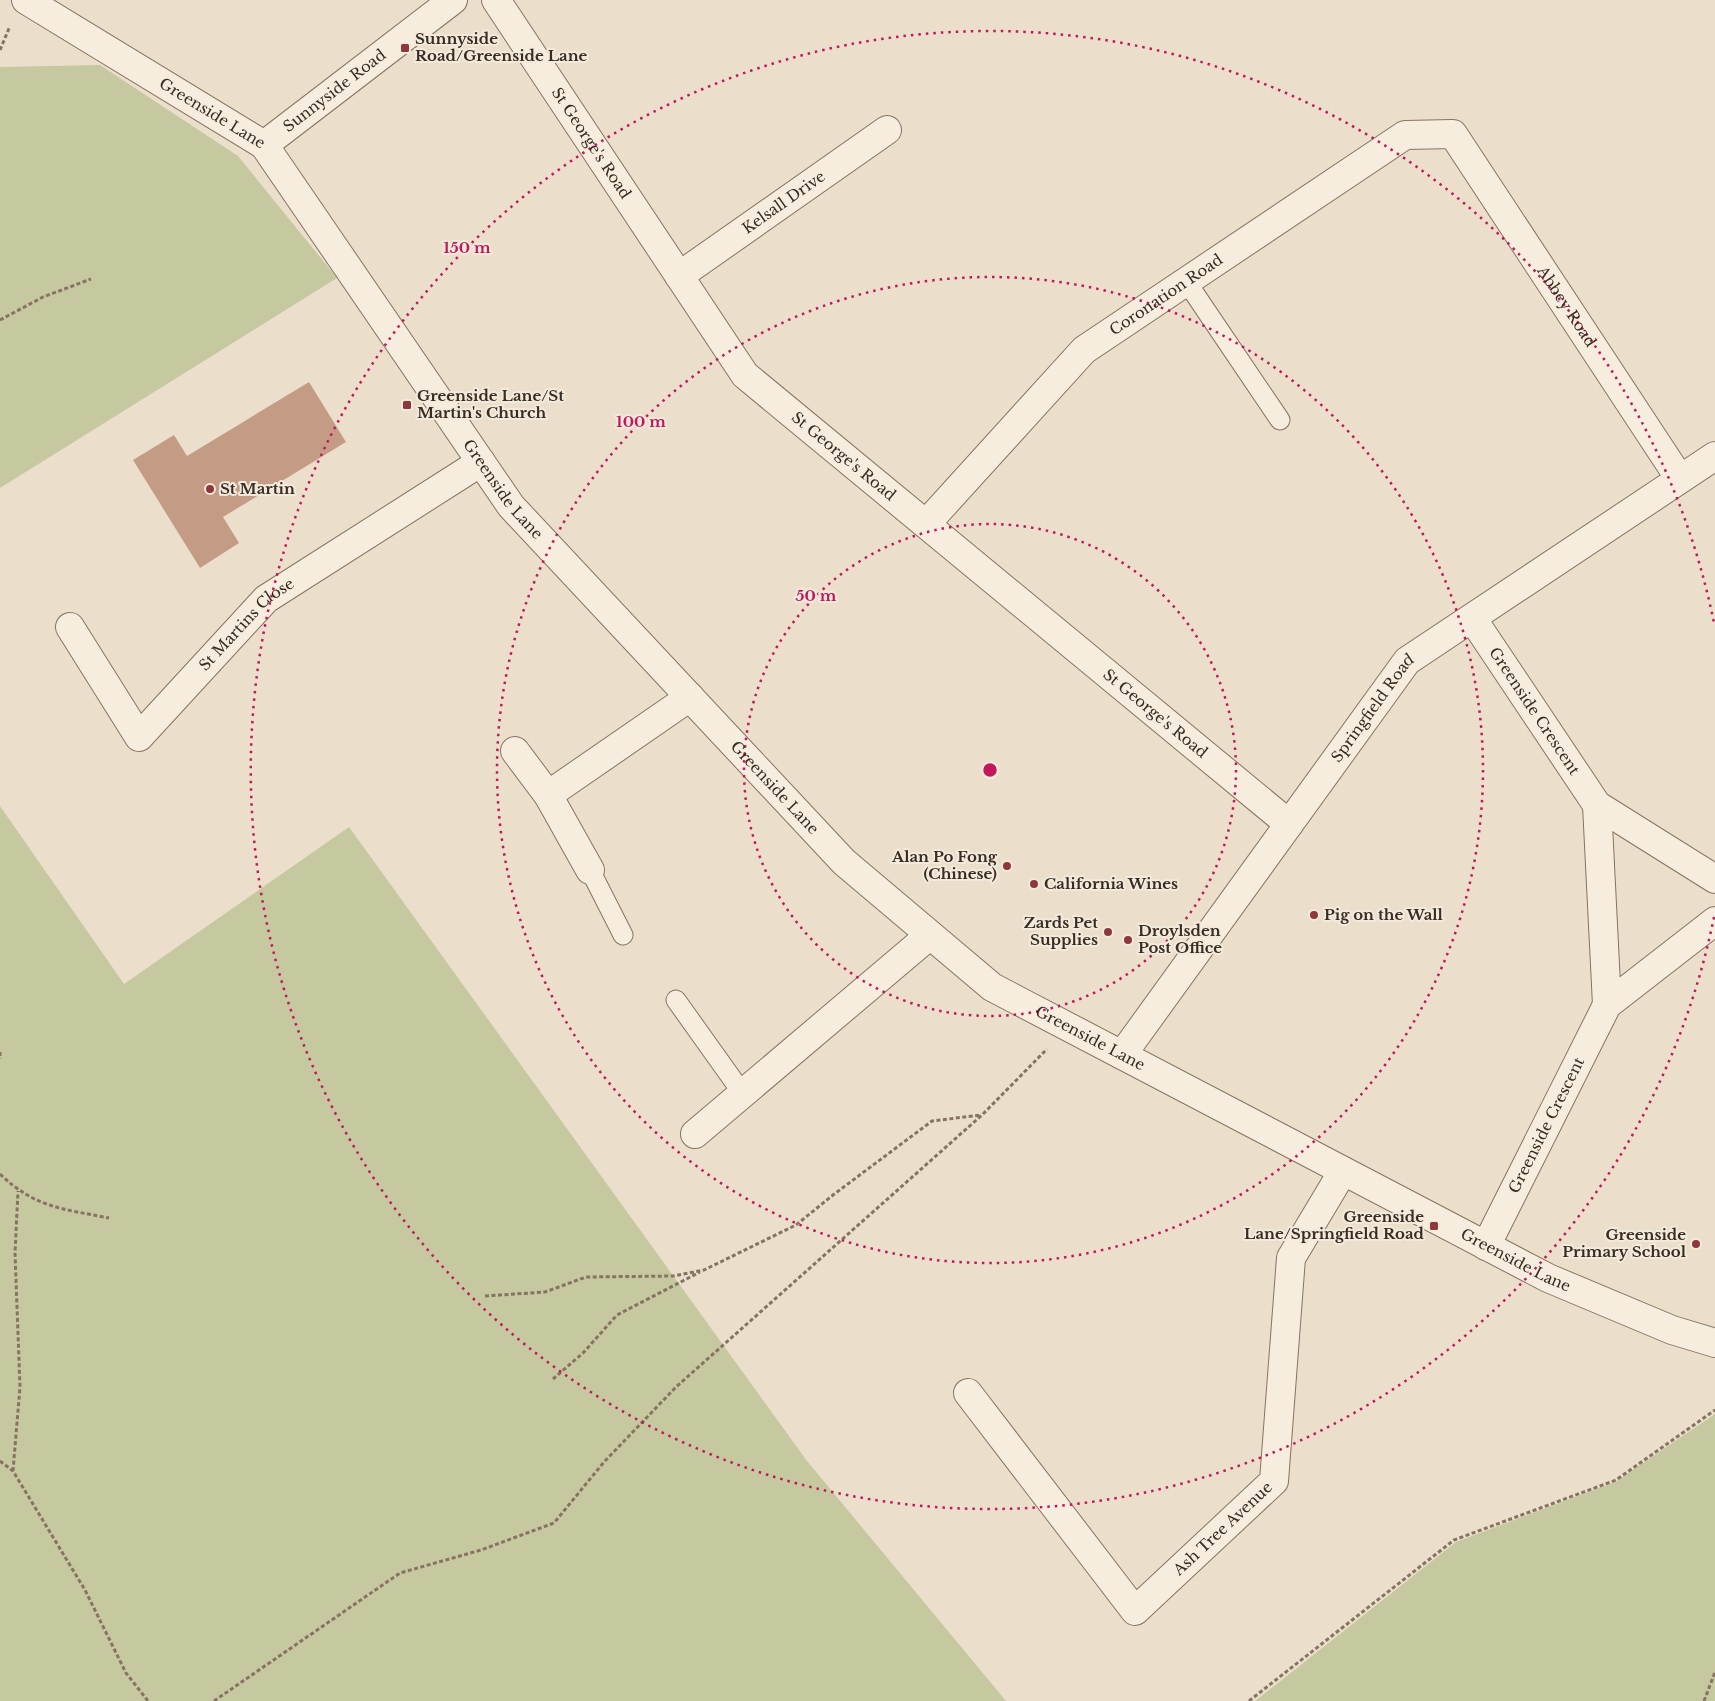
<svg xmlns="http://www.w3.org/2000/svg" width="1715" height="1701" viewBox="0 0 1715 1701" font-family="'Libre Baskerville',serif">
	<rect width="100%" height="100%" fill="#ebdfcc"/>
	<path fill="#c6c8a0" d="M100,65l138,91 99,122 -337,210v-421z
		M0,806l124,178 225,-157 458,634 199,240h-1006z
		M1715,1414v287h-460l201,-159 159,-60z"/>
	<path fill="#c49c86" d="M309,382l37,60 -123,75 16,26 -39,25 -67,-108 41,-25 13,21z"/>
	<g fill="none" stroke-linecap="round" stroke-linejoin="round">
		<defs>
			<path id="service" d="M1186,281l94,139
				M590,870l33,65
				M676,1000l67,94"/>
			<g id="minor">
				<path id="s1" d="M26,0l238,145 247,361 333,356 148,125 556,291 124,52 43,13"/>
				<path id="s2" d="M496,0l249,375 544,449"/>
				<path id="s3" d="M264,145l189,-145"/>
				<path id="s4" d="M679,276l208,-146"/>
				<path id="s5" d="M926,524l158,-174 321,-215 48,-1 227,345"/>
				<path id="s6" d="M1472,618l125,187 118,74"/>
				<path id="s7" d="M70,627l69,110 127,-138 215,-137"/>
				<path d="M515,751l33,44 42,75"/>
				<path d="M548,795l142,-98"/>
				<path d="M1597,805l10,200"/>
				<path id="s8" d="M1122,1055l285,-394 308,-205"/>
				<path d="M695,1134l235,-199"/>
				<path id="s9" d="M1486,1246l121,-241 108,-84"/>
				<path id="s10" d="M968,1393l167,218 139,-130 17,-223 52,-87"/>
			</g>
		</defs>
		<use href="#service" stroke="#867361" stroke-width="21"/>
		<use href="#minor" stroke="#867361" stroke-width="30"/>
		<path stroke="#867361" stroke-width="3" stroke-dasharray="4 2.5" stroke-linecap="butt" d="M0,50l10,-24
			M0,320l43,-23 48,-18
			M0,1052v7
			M0,1174c35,34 64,35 109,44
			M485,1296l60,-4 41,-15 87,-1 31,-6 92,-45 37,-30 99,-74 49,-6
			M553,1379l30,-26 34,-38 83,-43
			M0,1461l13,10 72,119 41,83 22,28
			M13,1471l7,-84 -5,-134 3,-62
			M214,1701l186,-128 81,-23 73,-27 50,-61 72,-75 306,-272 65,-66
			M1249,1701l205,-161 162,-60 99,-70
			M1704,1701l11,-29"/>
		<use href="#service" stroke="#f6edde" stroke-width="19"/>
		<use href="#minor" stroke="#f6edde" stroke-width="28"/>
	</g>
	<g fill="none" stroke="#c2185b" stroke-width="2.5" stroke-dasharray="2.5 5">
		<circle cx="990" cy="770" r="246"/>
		<circle cx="990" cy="770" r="493"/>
		<path d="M1714 917A739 739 0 1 1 1714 623"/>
	</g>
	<g fill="#8e383e" stroke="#f3eadb" stroke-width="2">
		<rect x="400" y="43" width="10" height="10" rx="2.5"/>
		<rect x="402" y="400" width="10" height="10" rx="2.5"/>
		<circle cx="210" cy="489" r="5"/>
		<circle cx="1007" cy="866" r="5"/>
		<circle cx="1034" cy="884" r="5"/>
		<circle cx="1314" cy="915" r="5"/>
		<circle cx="1108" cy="932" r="5"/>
		<circle cx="1128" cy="940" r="5"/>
		<rect x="1429" y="1221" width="10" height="10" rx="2.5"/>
		<circle cx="1696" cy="1244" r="5"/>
	</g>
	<g text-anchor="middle" stroke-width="4" stroke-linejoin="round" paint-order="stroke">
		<g font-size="15" font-weight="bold" fill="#382c23" stroke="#f3eadb" text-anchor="start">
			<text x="415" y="44">Sunnyside<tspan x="415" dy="17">Road/Greenside Lane</tspan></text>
			<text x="417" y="401">Greenside Lane/St<tspan x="417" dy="17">Martin's Church</tspan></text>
			<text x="220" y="494">St Martin</text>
			<text x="997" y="862" text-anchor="end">Alan Po Fong<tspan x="997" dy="17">(Chinese)</tspan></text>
			<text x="1044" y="889">California Wines</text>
			<text x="1324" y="920">Pig on the Wall</text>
			<text x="1098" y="928" text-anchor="end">Zards Pet<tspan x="1098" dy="17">Supplies</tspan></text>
			<text x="1138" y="936">Droylsden<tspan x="1138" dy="17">Post Office</tspan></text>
			<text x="1424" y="1222" text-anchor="end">Greenside<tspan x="1424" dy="17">Lane/Springfield Road</tspan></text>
			<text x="1686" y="1240" text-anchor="end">Greenside<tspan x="1686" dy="17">Primary School</tspan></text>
		</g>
		<g font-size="15" fill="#382c23" stroke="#f3eadb">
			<text dy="5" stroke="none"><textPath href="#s3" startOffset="89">Sunnyside Road</textPath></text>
			<text dy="5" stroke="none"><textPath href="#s1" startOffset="218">Greenside Lane</textPath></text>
			<text dy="5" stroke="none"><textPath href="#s2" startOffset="172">St George's Road</textPath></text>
			<text dy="5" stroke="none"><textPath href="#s4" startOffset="128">Kelsall Drive</textPath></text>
			<text dy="5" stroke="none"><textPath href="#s5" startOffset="334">Coronation Road</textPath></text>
			<text dy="5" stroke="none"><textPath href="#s5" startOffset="876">Abbey Road</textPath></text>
			<text dy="5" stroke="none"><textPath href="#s2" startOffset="578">St George's Road</textPath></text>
			<text dy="5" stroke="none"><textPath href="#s1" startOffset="698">Greenside Lane</textPath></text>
			<text dy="5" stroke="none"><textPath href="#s7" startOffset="286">St Martins Close</textPath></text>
			<text dy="5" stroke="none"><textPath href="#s8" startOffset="428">Springfield Road</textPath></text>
			<text dy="5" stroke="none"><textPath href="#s6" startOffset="112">Greenside Crescent</textPath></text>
			<text dy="5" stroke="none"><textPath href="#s2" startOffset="982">St George's Road</textPath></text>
			<text dy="5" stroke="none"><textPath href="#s1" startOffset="1102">Greenside Lane</textPath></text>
			<text dy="5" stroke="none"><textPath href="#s1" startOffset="1508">Greenside Lane</textPath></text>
			<text dy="5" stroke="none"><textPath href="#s9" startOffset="135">Greenside Crescent</textPath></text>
			<text dy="5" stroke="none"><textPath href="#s1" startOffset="1988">Greenside Lane</textPath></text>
			<text dy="5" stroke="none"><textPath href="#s10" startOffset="395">Ash Tree Avenue</textPath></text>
		</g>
	</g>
	<circle cx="990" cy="770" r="8" fill="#c2185b" stroke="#f3eadb" stroke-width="2.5"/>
	<g font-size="15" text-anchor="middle" font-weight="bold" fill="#c2185b" stroke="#f3eadb" stroke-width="4" stroke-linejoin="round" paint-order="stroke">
		<text x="467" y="253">150 m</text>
		<text x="641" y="427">100 m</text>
		<text x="816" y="601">50 m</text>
	</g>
</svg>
